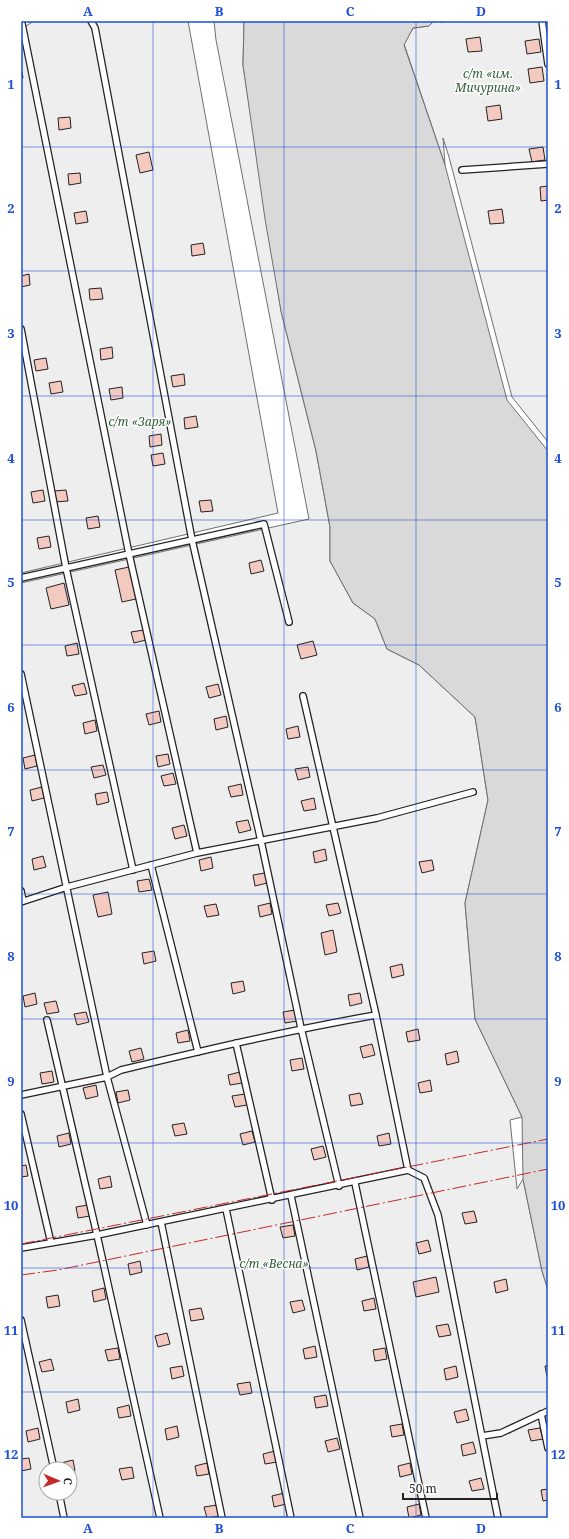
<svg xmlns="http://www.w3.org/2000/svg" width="569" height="1539" viewBox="0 0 569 1539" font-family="'Noto Serif',serif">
	<rect width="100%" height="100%" fill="#fff"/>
	<path fill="#eee" stroke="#6f6f6f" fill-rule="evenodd" d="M34,21h154l90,492 -257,60v-544z
		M214,21h30l-1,44 38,246 35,140 14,76v34l23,42 22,16 12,30 32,16 56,52 13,83 -23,103 10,116 47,98 -12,3 7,69 6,-10 19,92 6,19v228h-527v-935l288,-64 -93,-479zM46,1469h24v24h-24z
		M434,21h7v2l2,-2h105v421l-36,-45 -63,-240 -6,-19 2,27 -41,-121 9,-16 16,-2z"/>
	<path fill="#d9d9d9" stroke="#6f6f6f" d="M244,21h190l-5,5 -16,2 -9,17 41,120 62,235 41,51v839l-6,-19 -19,-92 -1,-62 -47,-98 -10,-116 23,-103 -13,-83 -56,-52 -32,-16 -12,-30 -22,-16 -23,-42v-34l-14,-76 -35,-140 -16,-92 -22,-154z"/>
	<path fill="#f3c9c0" stroke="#222" d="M480,37l2,14 -14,1 -2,-13z
		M539,39l2,13 -14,2 -2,-13z
		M21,67l2,11h-2z
		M542,67l2,14 -14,2 -2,-14z
		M500,105l2,14 -14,2 -2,-14z
		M70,117l1,11 -12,2 -1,-12z
		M543,147l2,13 -13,2 -3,-13z
		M149,152l4,18 -13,3 -4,-18z
		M80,173l1,10 -12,2 -1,-11z
		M548,186v14l-7,1 -1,-14z
		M502,209l2,14 -14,1 -2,-13z
		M86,211l2,11 -12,2 -2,-11z
		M203,243l2,11 -13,2 -1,-11z
		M29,274l1,11 -9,2v-11z
		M101,288l2,11 -13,1 -1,-11z
		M112,347l1,11 -12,2 -1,-11z
		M46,358l2,11 -12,2 -2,-11z
		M184,374l1,11 -12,2 -2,-11z
		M61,381l2,11 -12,2 -2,-11z
		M122,387l1,11 -12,2 -2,-11z
		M196,416l2,11 -13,2 -1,-11z
		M161,434l1,11 -12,2 -1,-11z
		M163,453l2,11 -12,2 -2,-11z
		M43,490l2,11 -12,2 -2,-11z
		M66,490l2,11 -13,1 -1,-11z
		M211,500l2,11 -12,1 -2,-11z
		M98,516l2,11 -12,2 -2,-11z
		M49,536l2,11 -12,2 -2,-11z
		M261,560l3,11 -13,3 -2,-11z
		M129,567l7,32 -14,3 -7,-32z
		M64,583l5,22 -18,4 -5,-21z
		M144,630l2,10 -12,3 -3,-11z
		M313,641l4,14 -16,4 -4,-14z
		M77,643l2,11 -12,2 -2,-10z
		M84,683l3,11 -12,2 -3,-10z
		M218,684l3,11 -12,3 -3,-11z
		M159,711l2,11 -12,3 -3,-11z
		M226,716l2,11 -12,3 -2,-11z
		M95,720l2,11 -12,3 -2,-11z
		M298,726l2,11 -12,2 -2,-10z
		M168,754l2,10 -12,3 -2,-11z
		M35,755l2,11 -12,3 -2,-11z
		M103,765l3,10 -12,3 -3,-11z
		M308,767l2,10 -12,3 -3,-11z
		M173,773l3,11 -12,2 -3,-10z
		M241,784l2,11 -12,2 -3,-10z
		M42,787l2,11 -12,3 -2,-11z
		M107,792l2,10 -12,3 -2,-11z
		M314,798l2,11 -12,2 -3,-10z
		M248,820l3,10 -12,3 -3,-11z
		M184,825l3,11 -12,3 -3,-11z
		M325,849l2,11 -12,3 -2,-11z
		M43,856l3,11 -12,3 -2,-11z
		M211,857l2,11 -12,3 -2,-11z
		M432,860l2,10 -12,3 -3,-11z
		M265,873l2,10 -12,3 -2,-11z
		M149,879l3,11 -13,2 -2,-11z
		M108,892l4,22 -14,3 -5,-22z
		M270,903l2,11 -12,3 -2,-11z
		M338,903l3,10 -12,3 -3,-11z
		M216,904l3,11 -12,2 -3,-11z
		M333,930l4,22 -12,3 -4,-22z
		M154,951l2,10 -12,3 -2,-11z
		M402,964l2,11 -12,3 -2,-11z
		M243,981l2,10 -12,3 -2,-11z
		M35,993l2,11 -12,3 -2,-11z
		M360,993l2,10 -12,3 -2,-11z
		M56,1001l3,11 -12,2 -3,-11z
		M295,1010l2,11 -12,2 -2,-11z
		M86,1012l3,10 -12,3 -3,-11z
		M418,1029l2,11 -12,2 -2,-10z
		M188,1030l2,11 -12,2 -2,-10z
		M372,1044l3,11 -12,3 -3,-11z
		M141,1048l3,11 -12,3 -3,-11z
		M457,1051l2,11 -12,3 -2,-11z
		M302,1058l2,11 -12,2 -2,-11z
		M52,1071l2,11 -12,2 -2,-11z
		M240,1072l2,11 -12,2 -2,-10z
		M430,1080l2,11 -12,2 -2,-10z
		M96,1085l2,11 -12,3 -3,-11z
		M128,1090l2,10 -12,3 -2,-11z
		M360,1093l3,11 -12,2 -2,-11z
		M245,1094l2,11 -12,2 -3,-11z
		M184,1123l3,11 -12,2 -3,-11z
		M252,1131l3,11 -12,3 -3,-11z
		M69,1133l2,11 -12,3 -2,-11z
		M389,1133l2,11 -12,2 -2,-10z
		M323,1146l3,11 -12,3 -3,-11z
		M26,1165l2,11 -7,1v-11z
		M110,1176l2,11 -12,2 -2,-10z
		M88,1205l2,11 -12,2 -2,-11z
		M474,1211l3,11 -12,2 -3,-11z
		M293,1225l2,11 -12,2 -3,-11z
		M428,1240l3,11 -12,3 -3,-11z
		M367,1256l2,11 -12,3 -2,-11z
		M140,1261l2,11 -12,3 -2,-11z
		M436,1277l3,15 -23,5 -3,-15z
		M506,1279l2,11 -12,3 -2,-11z
		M104,1288l2,11 -12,3 -2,-11z
		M58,1295l2,11 -12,2 -2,-11z
		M374,1298l2,11 -12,2 -2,-10z
		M302,1300l3,10 -12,3 -3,-11z
		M201,1308l3,11 -13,2 -2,-11z
		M448,1324l3,11 -12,2 -3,-11z
		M167,1333l3,11 -12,3 -3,-11z
		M315,1346l2,11 -12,2 -2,-10z
		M118,1348l2,11 -12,2 -3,-11z
		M385,1348l2,11 -12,2 -2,-11z
		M51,1359l3,11 -12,2 -3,-10z
		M548,1365v12h-1l-2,-11z
		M182,1366l2,10 -12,3 -2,-11z
		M456,1366l2,11 -12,3 -2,-11z
		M250,1382l2,11 -12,2 -3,-11z
		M326,1395l2,11 -12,2 -2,-11z
		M78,1399l2,11 -12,3 -2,-11z
		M129,1405l2,11 -12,2 -2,-10z
		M466,1409l3,11 -12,3 -3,-11z
		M402,1424l2,11 -12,2 -2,-11z
		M177,1426l2,11 -12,3 -2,-11z
		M38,1428l2,11 -12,3 -2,-11z
		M540,1428l3,11 -12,2 -3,-11z
		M337,1438l3,11 -12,3 -3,-11z
		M473,1442l3,11 -13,3 -2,-11z
		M275,1451l2,11 -12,2 -2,-10z
		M29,1458l2,11 -10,2v-12z
		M73,1460l2,11 -5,1v-3h-8l-1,-6z
		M207,1463l2,11 -12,2 -2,-10z
		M410,1463l2,11 -12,3 -2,-11z
		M132,1467l2,11 -12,2 -3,-11z
		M481,1478l3,11 -12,2 -3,-10z
		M548,1489v11l-5,1 -2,-11z
		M284,1493l2,11 -12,3 -2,-11z
		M419,1504l2,11 -12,3 -2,-11z
		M217,1505l2,11 -12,2 -3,-11z"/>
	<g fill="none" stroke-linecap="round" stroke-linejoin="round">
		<defs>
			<path id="lane" d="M91,21l4,7 97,512 69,301 40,187 38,158
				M542,21l6,43
				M22,24l107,530 68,299
				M462,170l86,-6
				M21,329l45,239 67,302
				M21,578l243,-54 25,98
				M21,674l86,403 40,148
				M303,696l73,319 32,155
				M151,865l47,187
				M21,891l2,10
				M21,902l46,-15 130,-34 180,-35 96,-26
				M47,1020l50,215 63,283
				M236,1043l36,157
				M21,1095l86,-18 14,-7c84,-20 169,-40 255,-55
				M21,1114l30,129
				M355,1183l71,335
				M291,1196l69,322
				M226,1209l65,309
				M161,1222l61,296
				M21,1248l76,-13 311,-65 16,8 14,37 60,303
				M21,1320l33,149
				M541,1414l7,34
				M482,1436l19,-3 47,-22
				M59,1493l5,25"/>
		</defs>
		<use href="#lane" stroke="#222" stroke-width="8"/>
		<use href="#lane" stroke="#fff" stroke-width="5.5"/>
		<path stroke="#c62828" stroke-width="1" stroke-dasharray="14 3 2 3" stroke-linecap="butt" d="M21,1244l527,-105
			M21,1275l37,-5 490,-101"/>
	</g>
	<path fill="none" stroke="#1d4ed8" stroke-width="1" stroke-opacity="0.55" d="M153,21v1497M284,21v1497M416,21v1497M21,147h527M21,271h527M21,396h527M21,520h527M21,645h527M21,770h527M21,894h527M21,1019h527M21,1143h527M21,1268h527M21,1392h527"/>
	<g text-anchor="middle" stroke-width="3" stroke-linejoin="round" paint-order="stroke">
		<g font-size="12" font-style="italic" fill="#2f5e38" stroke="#fff">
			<text x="488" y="78">с/т «им.<tspan x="488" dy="14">Мичурина»</tspan></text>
			<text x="140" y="426">с/т «Заря»</text>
			<text x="274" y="1268">с/т «Весна»</text>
		</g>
	</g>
	<rect width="569" height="1539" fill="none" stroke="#ffffff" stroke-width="44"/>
	<g transform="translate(58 1481) rotate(92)"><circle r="19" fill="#ffffff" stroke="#a7a7a7"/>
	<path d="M0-3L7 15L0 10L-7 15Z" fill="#c62828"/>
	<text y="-6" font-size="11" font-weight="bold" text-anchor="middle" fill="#222222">С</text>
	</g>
	<path d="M403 1493v6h94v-6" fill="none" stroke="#222222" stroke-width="2"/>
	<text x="409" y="1493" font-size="12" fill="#222222" stroke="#ffffff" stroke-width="3" paint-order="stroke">50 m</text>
	<rect x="22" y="22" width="525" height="1495" fill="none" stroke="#1d4ed8" stroke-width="1.5"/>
	<g font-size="13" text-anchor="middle" font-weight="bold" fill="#1d4ed8">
		<text x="88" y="16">A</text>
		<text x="219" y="16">B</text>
		<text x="350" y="16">C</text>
		<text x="481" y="16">D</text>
		<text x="11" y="89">1</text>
		<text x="558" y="89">1</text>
		<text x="11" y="213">2</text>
		<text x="558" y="213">2</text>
		<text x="11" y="338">3</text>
		<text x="558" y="338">3</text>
		<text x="11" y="463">4</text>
		<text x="558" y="463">4</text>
		<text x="11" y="587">5</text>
		<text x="558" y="587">5</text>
		<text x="11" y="712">6</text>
		<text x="558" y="712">6</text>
		<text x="11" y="836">7</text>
		<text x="558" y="836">7</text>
		<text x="11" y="961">8</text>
		<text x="558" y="961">8</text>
		<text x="11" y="1086">9</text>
		<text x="558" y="1086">9</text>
		<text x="11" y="1210">10</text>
		<text x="558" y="1210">10</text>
		<text x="11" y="1335">11</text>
		<text x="558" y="1335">11</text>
		<text x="11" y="1459">12</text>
		<text x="558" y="1459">12</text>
		<text x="88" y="1533">A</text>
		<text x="219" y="1533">B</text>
		<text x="350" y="1533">C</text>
		<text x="481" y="1533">D</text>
	</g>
</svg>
